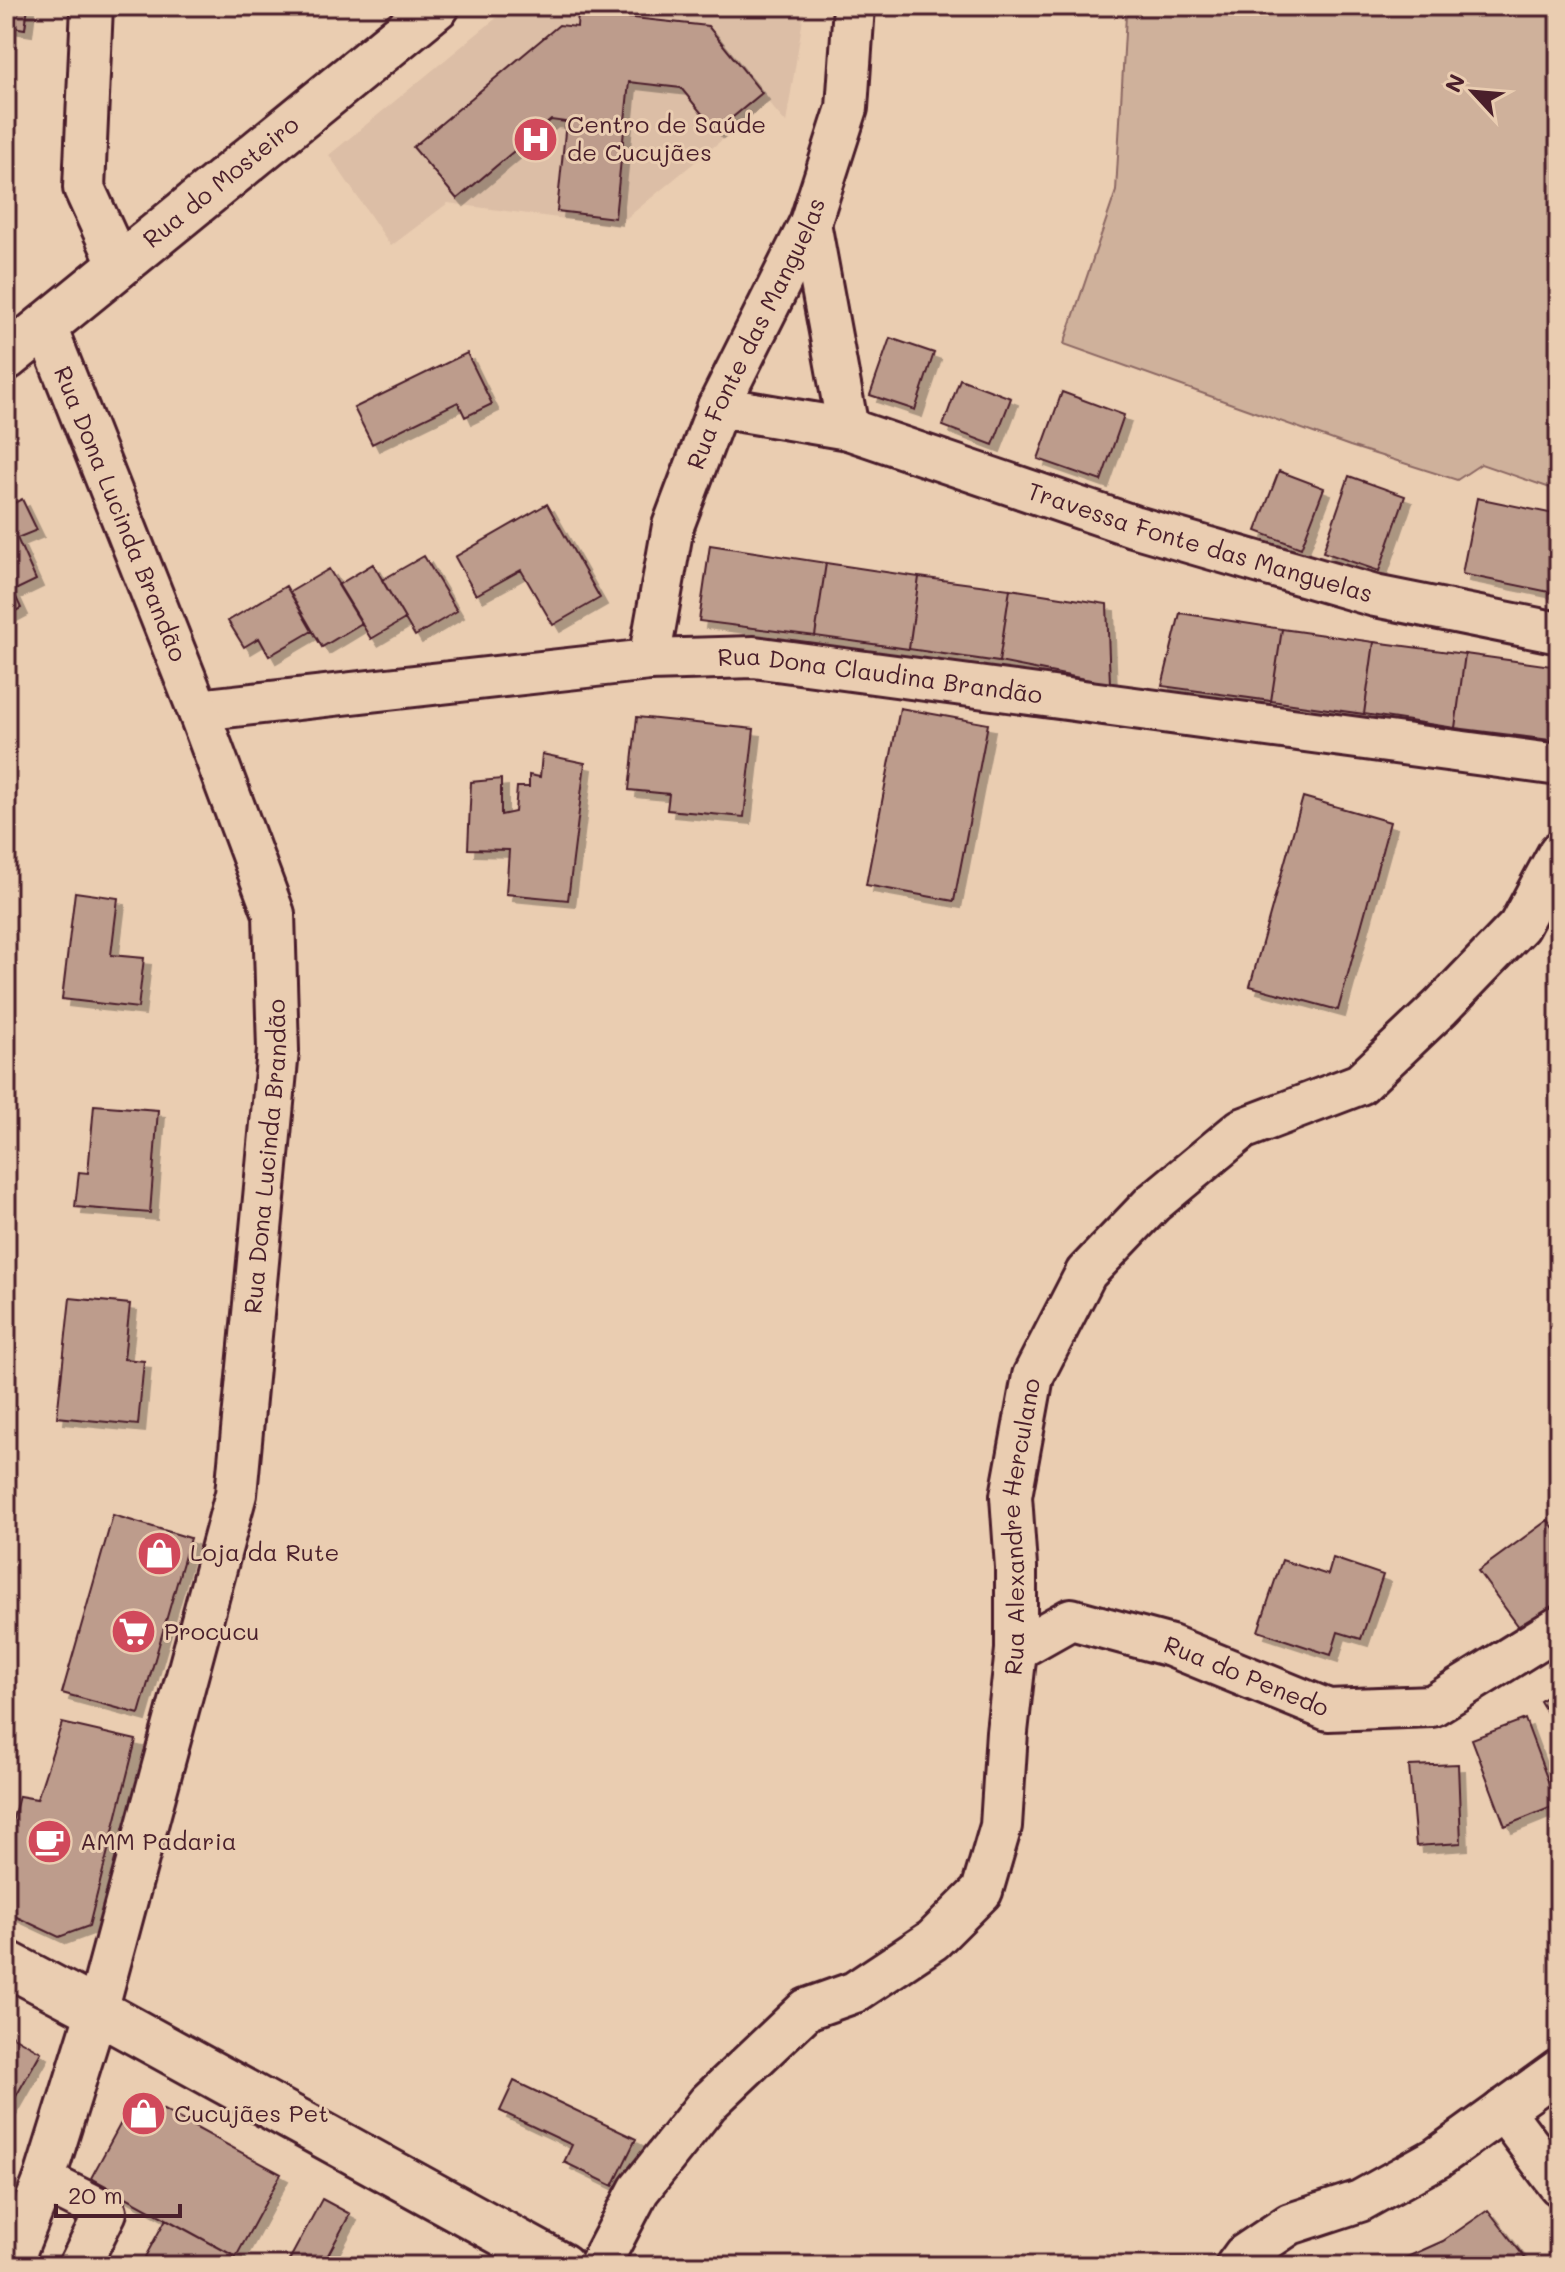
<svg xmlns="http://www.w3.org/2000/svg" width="1565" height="2272" viewBox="0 0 1565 2272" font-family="Mali,sans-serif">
	<defs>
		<filter id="shadow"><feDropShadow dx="7" dy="7" stdDeviation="0" flood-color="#0004"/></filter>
	</defs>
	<rect width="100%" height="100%" fill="#eacdb1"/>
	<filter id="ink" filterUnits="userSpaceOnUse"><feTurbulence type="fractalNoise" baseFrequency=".0125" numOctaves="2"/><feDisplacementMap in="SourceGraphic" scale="16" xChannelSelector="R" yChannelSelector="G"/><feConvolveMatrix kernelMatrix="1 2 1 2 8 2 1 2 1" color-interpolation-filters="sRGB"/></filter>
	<g filter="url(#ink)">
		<path fill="#dcbea6" d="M511,6h294l-19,117 -18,-21 -151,124 -169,-23 -57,43 -62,-91z"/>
		<path fill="#cfb19b" stroke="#8c6863" stroke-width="2" d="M1165,6h394v485l-78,-27 -24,16 -107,-34 -286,-102 52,-153 10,-176z"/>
		<path fill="#bd9c8c" stroke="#4a1f2b" stroke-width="2" filter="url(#shadow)" d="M6,6h22l-3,23 -19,-3z
			M578,12l130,14 54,67 -46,38 -35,-43 -52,-6 -14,136 -58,-7 9,-89 -15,-2 -94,79 -44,-52 146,-122 18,2z
			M890,338l44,15 -19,57 -45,-15z
			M467,353l25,51 -27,13 -7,-15 -86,42 -18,-36z
			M960,379l51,19 -18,47 -50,-19z
			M1062,392l62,23 -23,66 -63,-22z
			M1279,471l45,17 -23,60 -45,-17z
			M1349,476l56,20 -26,75 -56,-19z
			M1477,498l82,17v79l-97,-20z
			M22,499l15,31 -20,8 19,42 -23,11 8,17 -15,8v-109z
			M547,504l53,94 -47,27 -32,-55 -45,25 -21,-38z
			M710,545l116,18 -11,73 -116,-15z
			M424,556l33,55 -42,25 -33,-56z
			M826,563l93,14 -10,72 -94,-13z
			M373,564l32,55 -34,20 -33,-54z
			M329,569l33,54 -40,24 -32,-55z
			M919,577l91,12 -11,73 -90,-13z
			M286,586l26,45 -43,25 -10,-18 -15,9 -16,-26z
			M1010,589l97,15 3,80 -111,-22z
			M1180,613l102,16 -11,72 -109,-15z
			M1282,629l92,13 -10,72 -93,-13z
			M1374,642l91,12 -10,74 -91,-14z
			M1465,654l94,13 -1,74 -103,-13z
			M900,708l88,16 -34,177 -88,-16z
			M637,717l117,12 -10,88 -77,-7 2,-16 -40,-4z
			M542,754l43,9 -17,137 -62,-6 3,-44 -41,-1 3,-67 30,-3v36l14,-3 2,-25h12v-12l11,2z
			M1303,797l87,25 -52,188 -88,-24z
			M75,892l43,6 -7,57 33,3 -6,50 -76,-9z
			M94,1105l64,5 -8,103 -75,-6 4,-35 9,1z
			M70,1298l60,6 -6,55 20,2 -6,64 -81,-8z
			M113,1515l77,23 -51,176 -77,-21z
			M1548,1520l11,15v68l-37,28 -44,-60z
			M1333,1558l50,17 -22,64 -23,-7 -7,23 -73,-24 24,-71 46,15z
			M1559,1688v44l-19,-31z
			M1525,1719l32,86 -52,21 -33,-87z
			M62,1723l74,17 -47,186 -30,11 -53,-25v-67l13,-49 18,3z
			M1458,1764l3,79 -45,3 -7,-80z
			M6,2032l35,20 -35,62z
			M514,2081l122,58 -23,47 -49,-24 8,-17 -72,-34z
			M136,2095l145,79 -45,83 -145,-79z
			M322,2199l28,15 -28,52h-36z
			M1488,2210l43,56h-144l56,-25z
			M166,2219l70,38 -5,9h-91z
			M355,2258l16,8h-20z"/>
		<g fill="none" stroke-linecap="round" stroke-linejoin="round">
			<defs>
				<g id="minor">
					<path d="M92,6l-8,182 36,79"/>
					<path d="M810,223l38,206"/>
					<path id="s1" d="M718,407l130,22 285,97 242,70 184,37"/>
					<path id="s2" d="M649,660l24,-134 45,-119 92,-184 37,-115 7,-102"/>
					<path id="s3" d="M198,710l451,-50 105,-3 805,108"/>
					<path id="s4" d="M1016,1650l55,-31 100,27 157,64 104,-4 127,-79"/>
					<path d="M1503,2110l56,75"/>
					<path d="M44,2181l62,31 -27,54"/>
					<path id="s5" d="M10,2266l34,-85 53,-170 139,-517 42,-444 -4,-136 -76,-204 -152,-383"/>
					<path id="s6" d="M599,2266l40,-76 69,-87 99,-94 48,-17 78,-52 49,-49 19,-65 6,-94 9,-82v-83l-5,-71 22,-120 53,-103 67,-70 89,-74 118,-45 81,-77 78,-81 40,-74"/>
					<path d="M1236,2266l8,-11 46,-31 70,-23 77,-43 122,-88"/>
				</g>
				<g id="major">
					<path id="s7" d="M6,358l431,-352"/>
					<path d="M6,1963l91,48 465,255"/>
				</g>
			</defs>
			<use href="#minor" stroke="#4a1f2b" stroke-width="46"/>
			<use href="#major" stroke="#4a1f2b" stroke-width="50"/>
			<use href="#minor" stroke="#eacdb1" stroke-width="40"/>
			<use href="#major" stroke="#eacdb1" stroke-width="44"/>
		</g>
	</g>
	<defs>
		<symbol id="hospital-disc" viewBox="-11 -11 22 22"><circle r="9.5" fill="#d1495b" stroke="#eacdb1"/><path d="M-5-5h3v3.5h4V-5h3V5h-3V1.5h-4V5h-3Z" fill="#fff"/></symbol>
		<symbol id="shop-disc" viewBox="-11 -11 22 22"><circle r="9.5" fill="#d1495b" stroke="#eacdb1"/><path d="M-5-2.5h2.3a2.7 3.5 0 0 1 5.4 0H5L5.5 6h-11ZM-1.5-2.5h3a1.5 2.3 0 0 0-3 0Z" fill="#fff"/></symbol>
		<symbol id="supermarket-disc" viewBox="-11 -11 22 22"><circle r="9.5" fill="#d1495b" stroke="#eacdb1"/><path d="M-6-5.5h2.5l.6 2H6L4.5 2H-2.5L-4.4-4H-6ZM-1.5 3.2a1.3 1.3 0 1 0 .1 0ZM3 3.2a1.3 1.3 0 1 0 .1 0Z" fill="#fff"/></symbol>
		<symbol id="cafe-disc" viewBox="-11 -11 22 22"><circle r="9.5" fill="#d1495b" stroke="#eacdb1"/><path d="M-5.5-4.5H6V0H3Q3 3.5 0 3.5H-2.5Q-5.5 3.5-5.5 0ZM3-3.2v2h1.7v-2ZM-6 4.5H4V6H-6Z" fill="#fff"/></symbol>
	</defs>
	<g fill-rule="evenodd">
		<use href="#hospital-disc" x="510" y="114" width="51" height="51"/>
		<use href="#shop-disc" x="134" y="1528" width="51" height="51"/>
		<use href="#supermarket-disc" x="108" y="1606" width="51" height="51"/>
		<use href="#cafe-disc" x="24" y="1816" width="51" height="51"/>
		<use href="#shop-disc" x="118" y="2088" width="51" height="51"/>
	</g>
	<g text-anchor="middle" stroke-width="6" stroke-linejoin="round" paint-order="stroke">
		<g font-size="24" fill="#4a1f2b" stroke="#eacdb1" text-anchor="start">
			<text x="567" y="133">Centro de Saúde<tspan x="567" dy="28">de Cucujães</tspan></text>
			<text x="190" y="1561">Loja da Rute</text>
			<text x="164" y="1640">Procucu</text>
			<text x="80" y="1850">AMM Padaria</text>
			<text x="174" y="2122">Cucujães Pet</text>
		</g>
		<g font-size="24" fill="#4a1f2b" stroke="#eacdb1">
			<text dy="8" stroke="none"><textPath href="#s7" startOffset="278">Rua do Mosteiro</textPath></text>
			<text dy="8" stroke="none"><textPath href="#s2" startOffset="346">Rua Fonte das Manguelas</textPath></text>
			<text transform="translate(120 514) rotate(68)" y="8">Rua Dona Lucinda Brandão</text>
			<text dy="8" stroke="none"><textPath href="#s1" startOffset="502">Travessa Fonte das Manguelas</textPath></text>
			<text dy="8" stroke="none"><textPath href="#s3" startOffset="686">Rua Dona Claudina Brandão</textPath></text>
			<text dy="8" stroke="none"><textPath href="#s5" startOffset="1144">Rua Dona Lucinda Brandão</textPath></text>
			<text dy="8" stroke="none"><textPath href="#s6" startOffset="916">Rua Alexandre Herculano</textPath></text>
			<text dy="8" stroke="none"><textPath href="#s4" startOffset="248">Rua do Penedo</textPath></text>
		</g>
	</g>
	<rect width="1565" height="2272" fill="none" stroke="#eacdb1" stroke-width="32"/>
	<rect x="16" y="16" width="1533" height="2240" fill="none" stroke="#4a1f2b" stroke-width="3" filter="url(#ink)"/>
	<g transform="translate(1473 92) rotate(296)" stroke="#eacdb1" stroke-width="6" paint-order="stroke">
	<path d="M0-6L14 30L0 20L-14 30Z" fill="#4a1f2b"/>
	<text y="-12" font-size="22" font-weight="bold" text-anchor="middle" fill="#4a1f2b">N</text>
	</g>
	<path d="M56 2204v12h124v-12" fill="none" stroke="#4a1f2b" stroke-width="4"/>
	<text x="68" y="2204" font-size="24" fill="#4a1f2b" stroke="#eacdb1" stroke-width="6" paint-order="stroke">20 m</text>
</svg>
